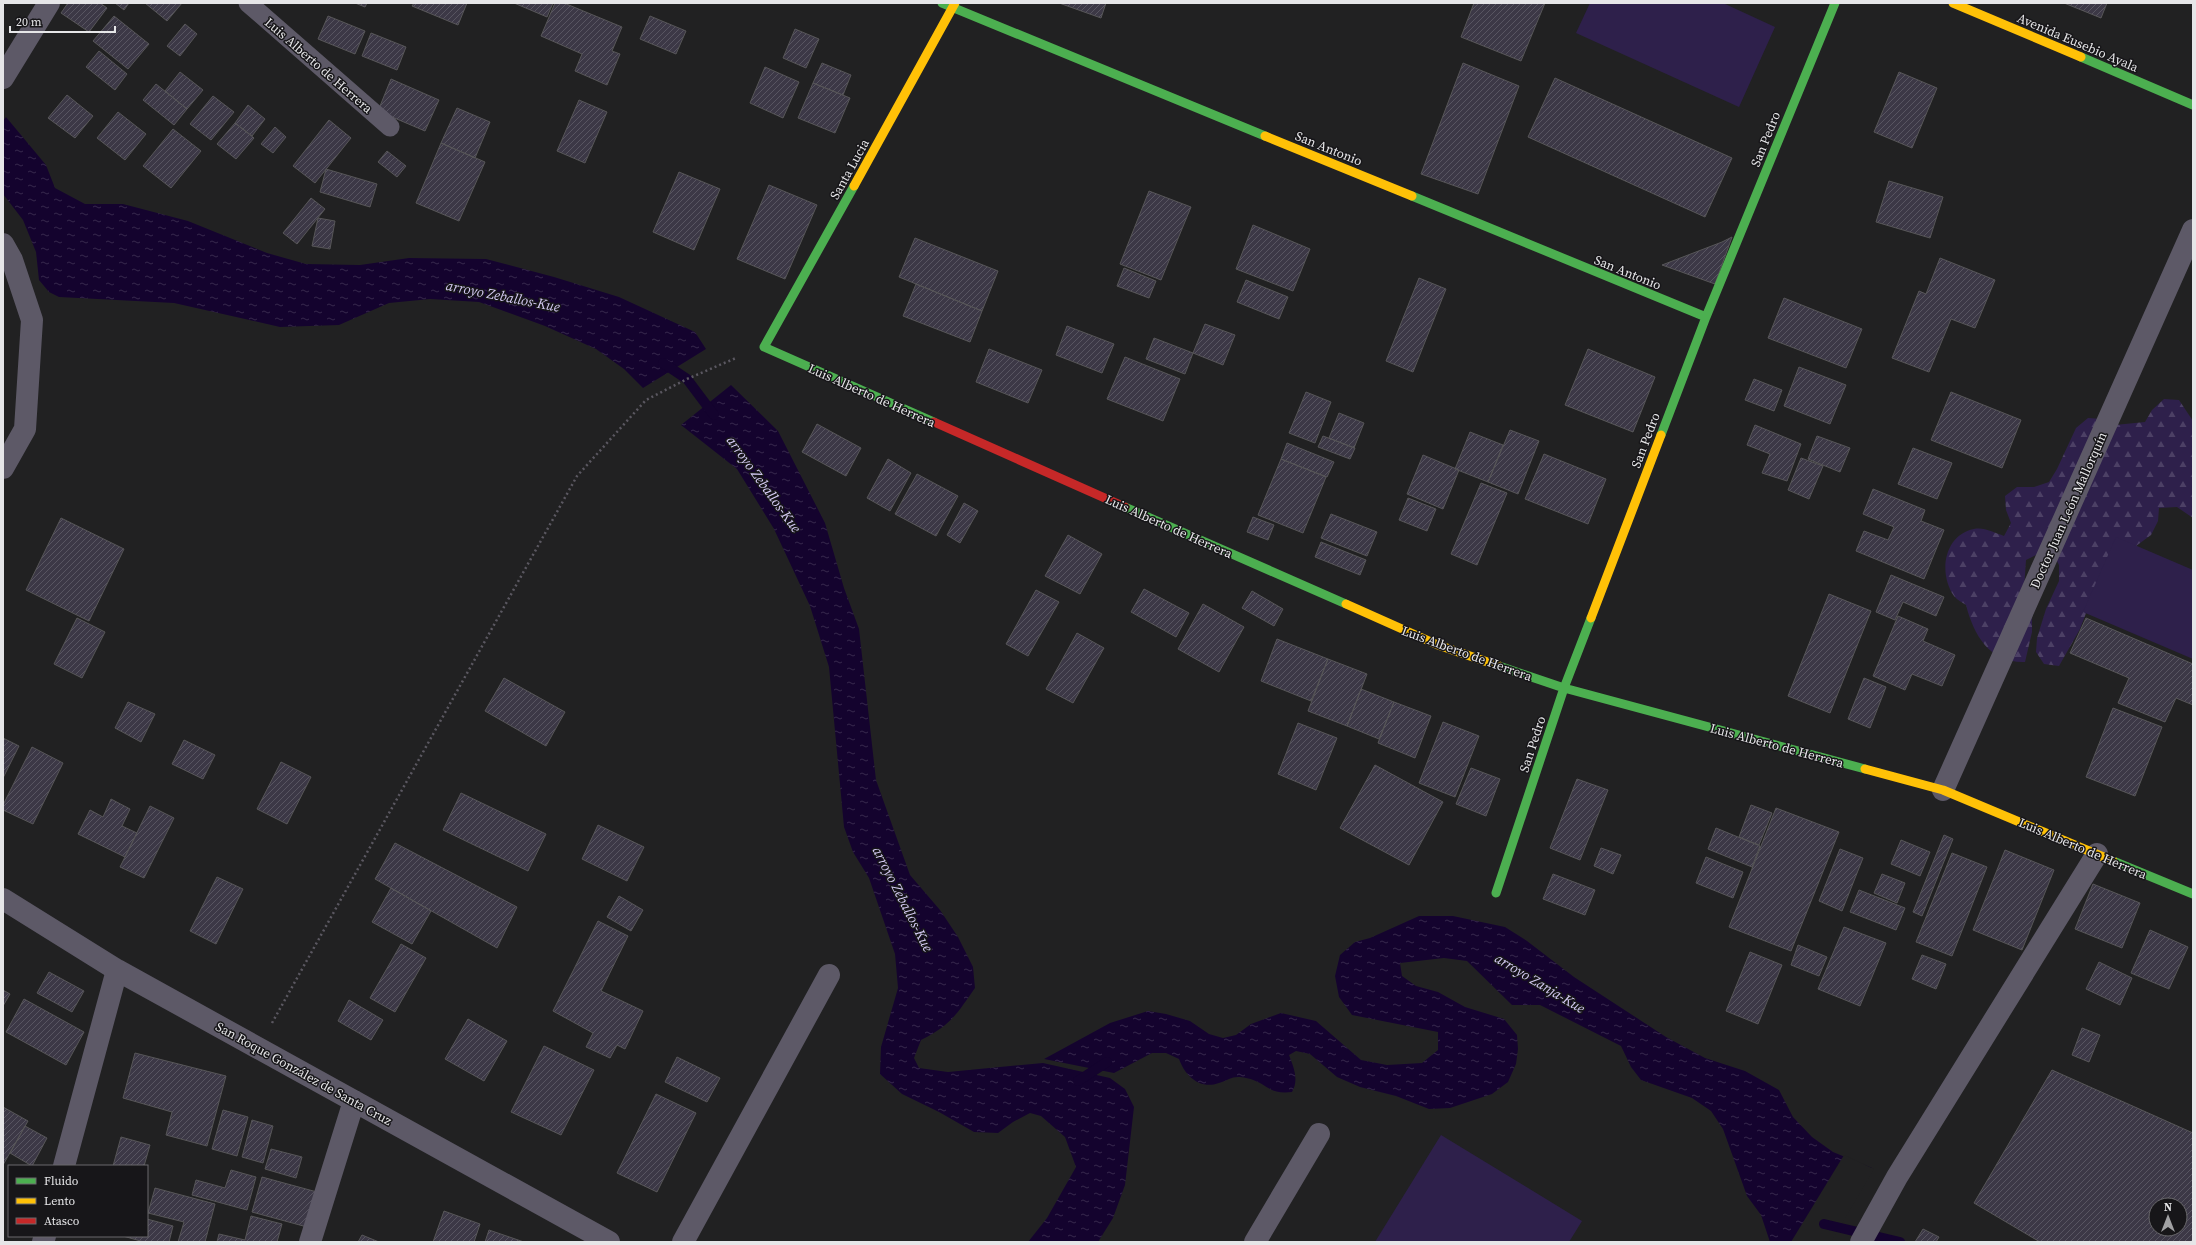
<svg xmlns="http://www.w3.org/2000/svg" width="2196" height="1245" viewBox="0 0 2196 1245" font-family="'Source Serif 4',serif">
	<defs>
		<pattern id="forest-firs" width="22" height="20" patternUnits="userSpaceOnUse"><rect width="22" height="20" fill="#2e204b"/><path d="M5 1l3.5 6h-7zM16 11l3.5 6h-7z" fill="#4c4065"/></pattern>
		<pattern id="water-ripples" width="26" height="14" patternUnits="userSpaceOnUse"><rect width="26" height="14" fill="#14032e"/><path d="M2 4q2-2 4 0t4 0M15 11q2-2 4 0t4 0" fill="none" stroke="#36284c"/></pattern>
		<pattern id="building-hatch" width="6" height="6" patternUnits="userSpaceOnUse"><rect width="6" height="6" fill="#3c3846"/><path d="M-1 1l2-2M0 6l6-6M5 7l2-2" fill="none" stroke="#585561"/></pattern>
	</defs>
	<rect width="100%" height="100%" fill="#212122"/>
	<path fill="url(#forest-firs)" d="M2164,399l15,1 14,21v97l-16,-11 -18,1 -1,13 -7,14 -49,36 -22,58 -21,37 -15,-2 -8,-12 1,-14 9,-29 13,-28v-16l-6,-12h-13l-14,7 -2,29 8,28v15l-7,30c-35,1 -51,-26 -59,-57 -4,-3 -9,-5 -12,-9 -16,-23 -10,-61 20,-67 10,-2 21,4 30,7l7,-13 -5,-13 -1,-14 12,-9h17l15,-5 8,-13 19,-41 12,-10 14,1 13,6 30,-3 7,-12z"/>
	<path fill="#2e204b" d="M1590,3h133l52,24 -36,80 -163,-74z
		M2116,537l77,33v89l-110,-47z
		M1441,1135l141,86 -13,21h-194z"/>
	<path fill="url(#water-ripples)" d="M6,117l40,48 9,23 30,16h38l65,17 79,32 39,11 54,1 49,-7 77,1 68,18 65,20 76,35 11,17 -63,39 -19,-19 -28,-20 -51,-23 -66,-24 -49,-3 -41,4 -50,22 -59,2 -106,-24 -115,-6 -10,-5 -10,-12 -3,-28 -13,-32 -20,-26v-73z
		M731,385l47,46 47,92 19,65 15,41 17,151 34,95 30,35 18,27 15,30 2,21c-19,27 -24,37 -54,52l-7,18 5,10 29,4 95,-9 67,15 15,11 9,18 -9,78 -12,33 -15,24h-70l19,-24 29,-51 -11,-30 -24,-21 -11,-3 -17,9 -15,11 -24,-1 -35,-20 -37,-18 -22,-20 1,-27 17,-59 -3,-34 -26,-76 -16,-26 -9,-25 -15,-160 -19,-61 -36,-77 -37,-60 -56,-44z
		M1419,916h34l52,11 22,14 47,36 92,60 39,21 40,13 34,19 14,27 19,20 21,15 39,16 -43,74h-59l-9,-27 -14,-19 -24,-67 -12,-18 -19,-13 -51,-18 -10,-13 -10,-21 -81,-41h-28l-45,-44 -23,-3 -44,5 2,13 14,10 22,6 27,15 39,12 13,16 1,14 -2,15 -8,18 -16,12 -42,14 -21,1 -33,-13 -36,-9 -23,-10 -27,-23 -14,-3 -7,4c5,13 10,25 3,37 -25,3 -25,-10 -46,-14 -14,-3 -16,2 -27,5 -19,7 -34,-7 -40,-24l-13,-6h-14l-38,20 -70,-14 66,-36 38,-12 18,3 24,7 19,13 14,4 13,-3 15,-11 30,-11 35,8 45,39 26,5 35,-2 16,-13v-18l-86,-17 -13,-18 -4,-21 5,-21 15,-13 15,-4z"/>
	<path fill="#212122" d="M1844,1155l30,14 -43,73h-40z"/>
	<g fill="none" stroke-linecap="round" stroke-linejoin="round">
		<path stroke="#14032e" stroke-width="10" d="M663,363l24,16 27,36
			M1078,1081l29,-19
			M1824,1224l76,18"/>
	</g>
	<path fill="url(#building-hatch)" stroke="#575658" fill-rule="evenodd" d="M68,3h32l7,5 -18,24 -28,-19z
		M115,3h14l-5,7z
		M145,3h37l-15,18z
		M355,3h12l-2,4z
		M414,3h53l-9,22 -46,-19z
		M514,3h39l-6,14z
		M555,3h9l58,24 -10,24 8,3 -13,31 -32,-14 7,-17 -41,-18z
		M1059,3h47l-5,15z
		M1474,3h71l-24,58 -60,-24z
		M2064,3h43l-6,15z
		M114,16l35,28 -21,25 -35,-28z
		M328,16l37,15 -10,23 -37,-15z
		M650,16l36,15 -10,23 -36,-15z
		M185,24l12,10 -17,22 -13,-10z
		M795,29l24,10 -13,29 -23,-10z
		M371,33l35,14 -9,23 -35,-14z
		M99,51l28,23 -12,16 -29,-23z
		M822,63l29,12 -8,20 -30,-12z
		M1463,63l56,23 -41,108 -57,-20z
		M765,67l34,15 -16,36 -33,-15z
		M180,72l23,18 -16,19 -22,-18z
		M1899,72l38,16 -25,60 -38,-16z
		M1555,78l177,80 -27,59 -177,-80z
		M391,79l48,21 -14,31 -47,-20z
		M813,83l37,15 -15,35 -37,-15z
		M156,84l31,25 -13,16 -31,-25z
		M67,95l26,21 -18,22 -27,-20z
		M213,96l21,16 -23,28 -21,-16z
		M579,100l28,12 -22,51 -28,-12z
		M248,105l17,14 -13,17 -17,-13z
		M457,108l33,14 -15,36 -34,-15z
		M118,112l28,22 -21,26 -28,-22z
		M329,120l22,18 -36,45 -22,-17z
		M235,123l19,15 -18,21 -19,-15z
		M275,127l11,10 -13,16 -12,-9z
		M173,129l28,22 -30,37 -28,-22z
		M441,143l44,19 -26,59 -43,-18z
		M387,151l19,15 -9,11 -19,-15z
		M326,169l51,15 -7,23 -50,-15z
		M679,172l41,17 -26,61 -41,-18z
		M1889,181l54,16 -13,41 -54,-16z
		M769,185l48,20 -32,74 -48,-20z
		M1149,191l42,16 -30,73 -41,-16z
		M311,198l14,11 -28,35 -14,-11z
		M318,218l17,3 -5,28 -18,-3z
		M1253,225l57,24 -17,42 -57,-22z
		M1732,237l-17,47 -53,-19 60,-23z
		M915,238l83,33 -16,40 -83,-34z
		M1940,258l55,22 -20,48 -24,-9 -22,53 -37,-14 27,-67 7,3z
		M1124,268l32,13 -7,17 -32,-12z
		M1419,278l27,11 -33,83 -27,-11z
		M1246,280l42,17 -9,22 -42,-17z
		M916,284l66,27 -12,31 -67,-26z
		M1784,298l78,31 -16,39 -78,-30z
		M1205,324l30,11 -12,30 -30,-12z
		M1067,326l47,18 -12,29 -46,-18z
		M1154,338l39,15 -8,21 -39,-15z
		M989,349l53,21 -14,33 -52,-21z
		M1588,349l67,28 -22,55 -68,-27z
		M1125,357l55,22 -17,42 -56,-22z
		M1799,367l47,18 -16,39 -46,-18z
		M1754,379l28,11 -8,21 -29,-11z
		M1306,392l25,10 -16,41 -26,-10z
		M1951,392l70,28 -19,48 -71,-28z
		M1339,413l25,10 -10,25 -25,-10z
		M817,424l44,24 -15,28 -44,-24z
		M1755,425l46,19 -14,37 -25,-8 8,-19 -23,-9z
		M1510,430l29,11 -21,53 -30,-12z
		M1470,432l33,13 -15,37 -33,-13z
		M1323,436l32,12 -5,11 -32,-12z
		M1817,436l33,12 -10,24 -32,-13z
		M1287,443l47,19 -7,15 -46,-18z
		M1913,448l39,15 -15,36 -39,-15z
		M1544,454l62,25 -18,45 -63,-25z
		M1423,455l36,15 -16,39 -36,-15z
		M1801,458l22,8 -14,33 -21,-9z
		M888,459l23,14 -21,38 -23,-13z
		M1281,459l45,18 -23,56 -45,-18z
		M917,474l41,22 -22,40 -41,-22z
		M1481,483l26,10 -30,72 -26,-11z
		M1873,489l52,21 -4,11 23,9 -20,49 -68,-28 8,-20 24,9 6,-13 -31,-13z
		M1408,498l28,11 -9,22 -28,-11z
		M964,503l14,8 -18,32 -13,-8z
		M1331,514l46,18 -10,24 -46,-18z
		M1253,517l21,8 -6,15 -21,-8z
		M61,518l63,31 -35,72 -63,-31z
		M1068,535l34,19 -22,40 -35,-18z
		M1321,542l45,18 -6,15 -45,-18z
		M1891,575l53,22 -8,19 -33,-14 -8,18 -19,-8z
		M1144,589l45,24 -13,24 -45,-25z
		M1036,590l23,12 -31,54 -22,-12z
		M1252,591l31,18 -9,17 -32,-18z
		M1829,594l42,17 -41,102 -42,-17z
		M1203,604l41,23 -25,45 -41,-23z
		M1898,616l30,13 -5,12 32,14 -13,31 -30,-12 -7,16 -32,-14z
		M77,618l28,14 -23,46 -28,-14z
		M2086,618l107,46v41l-17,-7 -11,24 -47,-19 11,-25 -59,-25z
		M1077,633l27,15 -31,55 -27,-14z
		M1277,639l51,20 -17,42 -50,-20z
		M1328,659l39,15 -20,52 -39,-15z
		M504,678l61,34 -19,34 -61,-35z
		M1864,678l22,9 -16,41 -22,-9z
		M1361,689l33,13 -15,37 -32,-13z
		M128,702l27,12 -14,28 -26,-14z
		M1394,702l37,14 -16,42 -37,-15z
		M2113,708l49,19 -27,69 -49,-19z
		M1443,722l36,14 -24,61 -36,-14z
		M1298,723l39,15 -21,52 -38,-16z
		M3,738l16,8 -16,32z
		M184,740l31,15 -12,24 -31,-15z
		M32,747l31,16 -30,61 -30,-14v-5z
		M281,762l30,15 -24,47 -30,-15z
		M1375,765l68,37 -34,63 -69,-37z
		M1471,768l29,11 -14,37 -30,-12z
		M1577,779l31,11 -28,70 -30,-12z
		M461,793l85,41 -18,37 -85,-41z
		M111,799l19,10 -8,17 15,7 -12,24 -47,-23 12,-24 13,7z
		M1751,805l21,8 -13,32 -20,-8z
		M150,806l24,12 -30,60 -24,-11z
		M1776,808l63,24 -48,119 -62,-24z
		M598,825l46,22 -17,34 -45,-22z
		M1716,828l44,18 -8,21 -44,-18z
		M1944,835l9,4 -31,77 -9,-4z
		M1901,840l29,12 -10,24 -29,-12z
		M395,843l122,64 -20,41 -122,-69z
		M1601,848l20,7 -8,19 -19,-8z
		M1840,849l23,9 -21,53 -23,-10z
		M2005,850l49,20 -32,80 -49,-20z
		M1952,853l35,14 -35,89 -36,-14z
		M1706,857l37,15 -10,26 -37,-15z
		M1553,874l42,16 -10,25 -42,-16z
		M1882,874l23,9 -8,20 -23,-10z
		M217,877l26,12 -27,55 -26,-13z
		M2093,884l47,19 -18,45 -47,-19z
		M391,888l40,23 -19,33 -40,-22z
		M1859,890l46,18 -9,22 -46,-18z
		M619,896l24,14 -12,21 -24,-14z
		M598,921l30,15 -27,55 42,20 -18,38 -8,-4 -7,13 -24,-11 7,-14 -40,-22z
		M1844,927l42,16 -26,63 -42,-17z
		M2150,930l38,17 -19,42 -38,-16z
		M401,944l25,14 -31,54 -25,-14z
		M1798,945l29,12 -8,19 -28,-11z
		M1750,952l32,13 -24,59 -32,-13z
		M1922,955l24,9 -10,25 -24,-10z
		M2099,962l33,16 -12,27 -34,-16z
		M49,972l35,19 -12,21 -35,-19z
		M3,990l7,4 -7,12z
		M24,999l60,33 -18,33 -60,-33z
		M349,1000l34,20 -12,20 -33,-19z
		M468,1019l39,22 -23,40 -39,-22z
		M2082,1028l18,7 -11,27 -17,-7z
		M544,1046l50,24 -33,65 -50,-23z
		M135,1053l91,23 -19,70 -41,-11 6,-23 -49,-14z
		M677,1057l43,21 -13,24 -42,-20z
		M2052,1070l141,63v109h-153l-66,-39zM2156,1205h24v24h-24z
		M656,1094l40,19 -39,79 -40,-19z
		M3,1107l25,14 -25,44z
		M223,1110l25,7 -11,39 -25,-7z
		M252,1120l21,6 -10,37 -21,-6z
		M25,1126l22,12 -15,28 -22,-13z
		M121,1137l29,8 -6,21h-31z
		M271,1149l31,8 -6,21 -31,-9z
		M231,1170l25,7 -9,33 -55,-15 4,-15 29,8z
		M262,1177l55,15 -10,35 -55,-15z
		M155,1188l60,16 -10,38h-27l6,-20 -36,-9z
		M444,1211l36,13 -6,18h-41z
		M251,1216l31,8 -5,18h-60l2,-8 26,6z
		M147,1219l26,7 -4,16h-25l-21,-6h24z
		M1923,1229l16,8 -3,5h-21z
		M489,1230l35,12h-39z
		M362,1235l17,7h-21z"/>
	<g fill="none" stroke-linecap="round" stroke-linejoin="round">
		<path stroke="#5b5861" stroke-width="2.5" stroke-dasharray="2 3" stroke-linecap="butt" d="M272,1023l305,-547 69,-76 41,-21 49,-21"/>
		<path stroke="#5d5967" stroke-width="19" d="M248,3l142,124"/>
		<path stroke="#5d5967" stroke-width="22" d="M3,78l46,-75
			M3,244l9,16 20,60 -7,109 -22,39
			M1943,790l250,-560
			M3,899l114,71 492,272
			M64,1166l53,-196
			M43,1242l2,-6
			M310,1242l44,-141
			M683,1242l146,-267
			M1255,1242l64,-108
			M1861,1242l36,-65 200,-323"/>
		<path stroke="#4caf50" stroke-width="9" d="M942,3l323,133
			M2081,57l112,48
			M854,186l-90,161 170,75
			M1412,196l294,121
			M1661,435l45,-118 129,-314
			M1125,507l221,97
			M1499,666l65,22 301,81
			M2113,861l80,33
			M1496,893l68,-205 27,-70"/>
		<path stroke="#ffc107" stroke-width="9" d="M1953,3l128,54
			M1265,136l147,60
			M854,186l101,-183
			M1346,604l92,41 61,21
			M1591,618l70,-183
			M1865,769l78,21 170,71"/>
		<path stroke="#c62828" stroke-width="9" d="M934,422l191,85"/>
	</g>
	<g text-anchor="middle" stroke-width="3" stroke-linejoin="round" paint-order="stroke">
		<g font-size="13" fill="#e6e6e8" stroke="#171619">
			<text transform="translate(2078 42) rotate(23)" y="5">Avenida Eusebio Ayala</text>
			<text transform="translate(319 65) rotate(41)" y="5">Luis Alberto de Herrera</text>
			<text transform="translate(1765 139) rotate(-68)" y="5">San Pedro</text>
			<text transform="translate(1329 148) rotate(22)" y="5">San Antonio</text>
			<text transform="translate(849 169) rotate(-61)" y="5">Santa Lucia</text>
			<text transform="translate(1628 272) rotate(22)" y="5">San Antonio</text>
			<text transform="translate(872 395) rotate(24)" y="5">Luis Alberto de Herrera</text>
			<text transform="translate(1645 440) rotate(-69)" y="5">San Pedro</text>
			<text transform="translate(2068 510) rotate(-66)" y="5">Doctor Juan León Mallorquín</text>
			<text transform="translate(1169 526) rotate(24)" y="5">Luis Alberto de Herrera</text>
			<text transform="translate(1467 653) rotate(20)" y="5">Luis Alberto de Herrera</text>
			<text transform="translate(1532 744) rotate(-72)" y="5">San Pedro</text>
			<text transform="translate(1777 745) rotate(15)" y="5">Luis Alberto de Herrera</text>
			<text transform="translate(2083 848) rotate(23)" y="5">Luis Alberto de Herrera</text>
			<text transform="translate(304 1073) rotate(29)" y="5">San Roque González de Santa Cruz</text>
		</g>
		<g font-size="14" font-style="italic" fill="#d6ccf6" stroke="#171619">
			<text transform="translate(503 296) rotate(11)" y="5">arroyo Zeballos-Kue</text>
			<text transform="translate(764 484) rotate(54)" y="5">arroyo Zeballos-Kue</text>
			<text transform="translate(903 899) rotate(63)" y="5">arroyo Zeballos-Kue</text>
			<text transform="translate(1540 983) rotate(31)" y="5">arroyo Zanja-Kue</text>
		</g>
	</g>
	<rect width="2196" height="1245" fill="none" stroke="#e6e6e8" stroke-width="8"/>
	<rect x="8" y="1165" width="140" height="72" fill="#171619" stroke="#6a696c"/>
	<rect x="16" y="1178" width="20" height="6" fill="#4caf50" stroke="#6a696c"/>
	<text x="44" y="1185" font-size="12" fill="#e6e6e8">Fluido</text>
	<rect x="16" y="1198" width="20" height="6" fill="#ffc107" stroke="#6a696c"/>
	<text x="44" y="1205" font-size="12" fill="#e6e6e8">Lento</text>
	<rect x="16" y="1218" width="20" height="6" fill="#c62828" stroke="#6a696c"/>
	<text x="44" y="1225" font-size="12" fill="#e6e6e8">Atasco</text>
	<g transform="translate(2168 1217)"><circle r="19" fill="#171619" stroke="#6a696c"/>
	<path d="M0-3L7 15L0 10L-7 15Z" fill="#a1a1a3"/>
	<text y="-6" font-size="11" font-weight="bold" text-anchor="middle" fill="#e6e6e8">N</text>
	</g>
	<path d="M10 26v6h105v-6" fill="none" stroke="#e6e6e8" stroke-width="2"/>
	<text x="16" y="26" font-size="12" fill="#e6e6e8" stroke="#171619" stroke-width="3" paint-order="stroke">20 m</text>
</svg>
